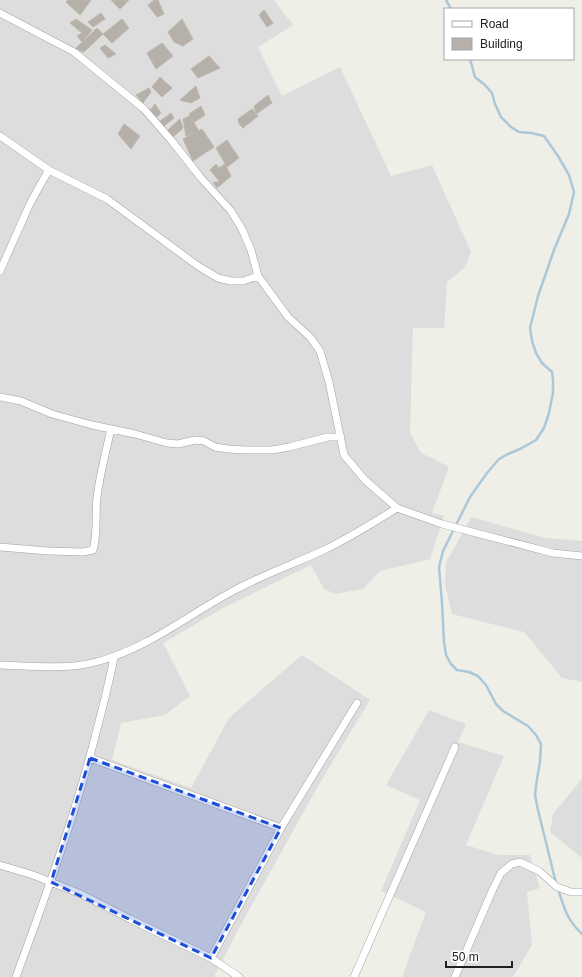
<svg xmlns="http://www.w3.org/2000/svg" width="582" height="977" viewBox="0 0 582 977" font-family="Arial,sans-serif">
	<rect width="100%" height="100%" fill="#efeee7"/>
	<path fill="#ddd" d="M0,0h274l19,25 -35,22 24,49 58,-29 51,109 41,-11 39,87 -6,15 -18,15 -3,46h-31l-3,105 11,20 28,14 -17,46 12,3 -14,43 -50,12 -17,18 -28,5 -11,-5 -13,-24 -88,43 -60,35 27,53 -25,19 -44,8 -9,37 79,28 38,-70 73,-63 68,45 -52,86 -80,144 -24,47h-214z
		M471,517l74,21 37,3v141l-20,-4 -38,-46 -72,-18 -7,-30 1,-21z
		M429,710l37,14 -8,18 46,14 -38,89 32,10h32l10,33 -13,4 5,53 -19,32h-111l24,-65 -45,-21 39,-91 -34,-15z
		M582,779v79l-32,-26 3,-18z"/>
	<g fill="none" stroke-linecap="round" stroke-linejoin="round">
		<path stroke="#abc8d9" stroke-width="2.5" d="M446,0l5,9
			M470,59l5,18 10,8 7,8 3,11 6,13 10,10 8,5 12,1 13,3 14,20 11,19 5,17 -5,22 -15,36 -16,46 -8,32 2,13 4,12 6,10 10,9 1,8v13l-4,20 -5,15 -8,12 -14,8 -14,6 -9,5 -12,14 -17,24 -27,54 -4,16 3,36 2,39 2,13 5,9 6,6 12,2 9,4 8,9 10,19 7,7 25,15 8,9 5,9 -1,18 -3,17 -2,16 3,15 18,73
			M558,889c6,19 9,31 24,45"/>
	</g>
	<path fill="#b5b0a9" stroke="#c0b7aa" d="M68,0h23l-11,15 -14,-13z
		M111,0h18l-9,9z
		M154,0h4l6,14 -7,3 -9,-12z
		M264,10l9,13 -6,4 -8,-12z
		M101,13l4,6 -12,8 -5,-5z
		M76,19l16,11 -10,12 -5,-6 5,-3 -12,-10z
		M122,19l7,9 -17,15 -9,-9z
		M182,19l11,20 -10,7 -9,-4 -6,-10z
		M97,28l6,6 -19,18 -9,-3z
		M162,43l11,13 -17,13 -9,-16z
		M105,45l11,9 -8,4 -8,-10z
		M209,56l11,12 -22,10 -7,-9z
		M160,77l12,11 -10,9 -10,-10z
		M196,86l4,12 -9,5 -11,-3z
		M149,88l2,4 -8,11 -7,-8z
		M268,95l4,8 -16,11 -2,-8z
		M155,104l6,9 -4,4 -7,-7z
		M201,106l4,9 -12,8 -4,-9z
		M252,109l6,7 -15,12 -4,-4 -1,-5z
		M171,113l3,5 -10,8 -4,-5z
		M190,116l9,15 -13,5 -3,-17z
		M180,119l3,9 -11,10 -4,-8 4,-4z
		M124,124l16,12 -9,13 -13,-15z
		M202,129l12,18 -21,14 -10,-22z
		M227,140l12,18 -12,9 -11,-19z
		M216,164l3,4 6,-4 6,12 -14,12 -4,-6h7l-10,-12z"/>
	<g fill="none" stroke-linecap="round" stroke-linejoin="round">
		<defs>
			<path id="minor" d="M0,13l74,39 70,57 27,31 30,38 30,33 11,18 9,21 7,26 30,41 22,20 10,14 9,31 15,73 21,25 32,28 45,16 111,29 29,3
				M0,136l49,34 58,29 91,67 20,12 13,3h12l15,-5
				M0,271c8,-18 16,-36 24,-54 7,-17 16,-32 25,-47
				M0,397l21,4 31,13 40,11 43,9 32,9 11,1 17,-4 9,1 11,6 13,2 17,1h27l17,-3 39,-10h13
				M0,547l48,4 35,1 10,-2c5,-17 2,-36 4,-53 3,-23 9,-46 14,-68
				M0,665c30,1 67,5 96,-3 51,-13 92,-47 137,-71 29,-16 61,-27 91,-41 25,-12 49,-27 73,-42
				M90,758l191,70
				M0,865l33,10 48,19 49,25 81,39 28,19
				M211,958l70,-130 76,-125
				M16,977c29,-79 58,-158 79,-240 7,-27 14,-53 19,-80
				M354,977l101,-230
				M455,977l38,-88 8,-16 11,-9 8,-2 19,9 18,16 14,5h11"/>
		</defs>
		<use href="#minor" stroke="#a1a1a1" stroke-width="8"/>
		<use href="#minor" stroke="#fff" stroke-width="7"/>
	</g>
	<path fill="#1d4ed8" fill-opacity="0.2" stroke="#1d4ed8" stroke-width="3" stroke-dasharray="8 5" stroke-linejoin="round" d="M90,758l191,70 -70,130 -160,-76z"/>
	<rect x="444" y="8" width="130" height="52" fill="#ffffff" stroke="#a6a6a6"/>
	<rect x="452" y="21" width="20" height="6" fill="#ffffff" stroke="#a6a6a6"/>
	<text x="480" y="28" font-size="12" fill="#202020">Road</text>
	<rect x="452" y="38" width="20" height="12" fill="#b5b0a9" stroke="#a6a6a6"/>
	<text x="480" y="48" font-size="12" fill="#202020">Building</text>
	<path d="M446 961v6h66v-6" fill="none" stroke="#202020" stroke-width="2"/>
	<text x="452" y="961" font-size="12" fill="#202020" stroke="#ffffff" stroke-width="3" paint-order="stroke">50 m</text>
</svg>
